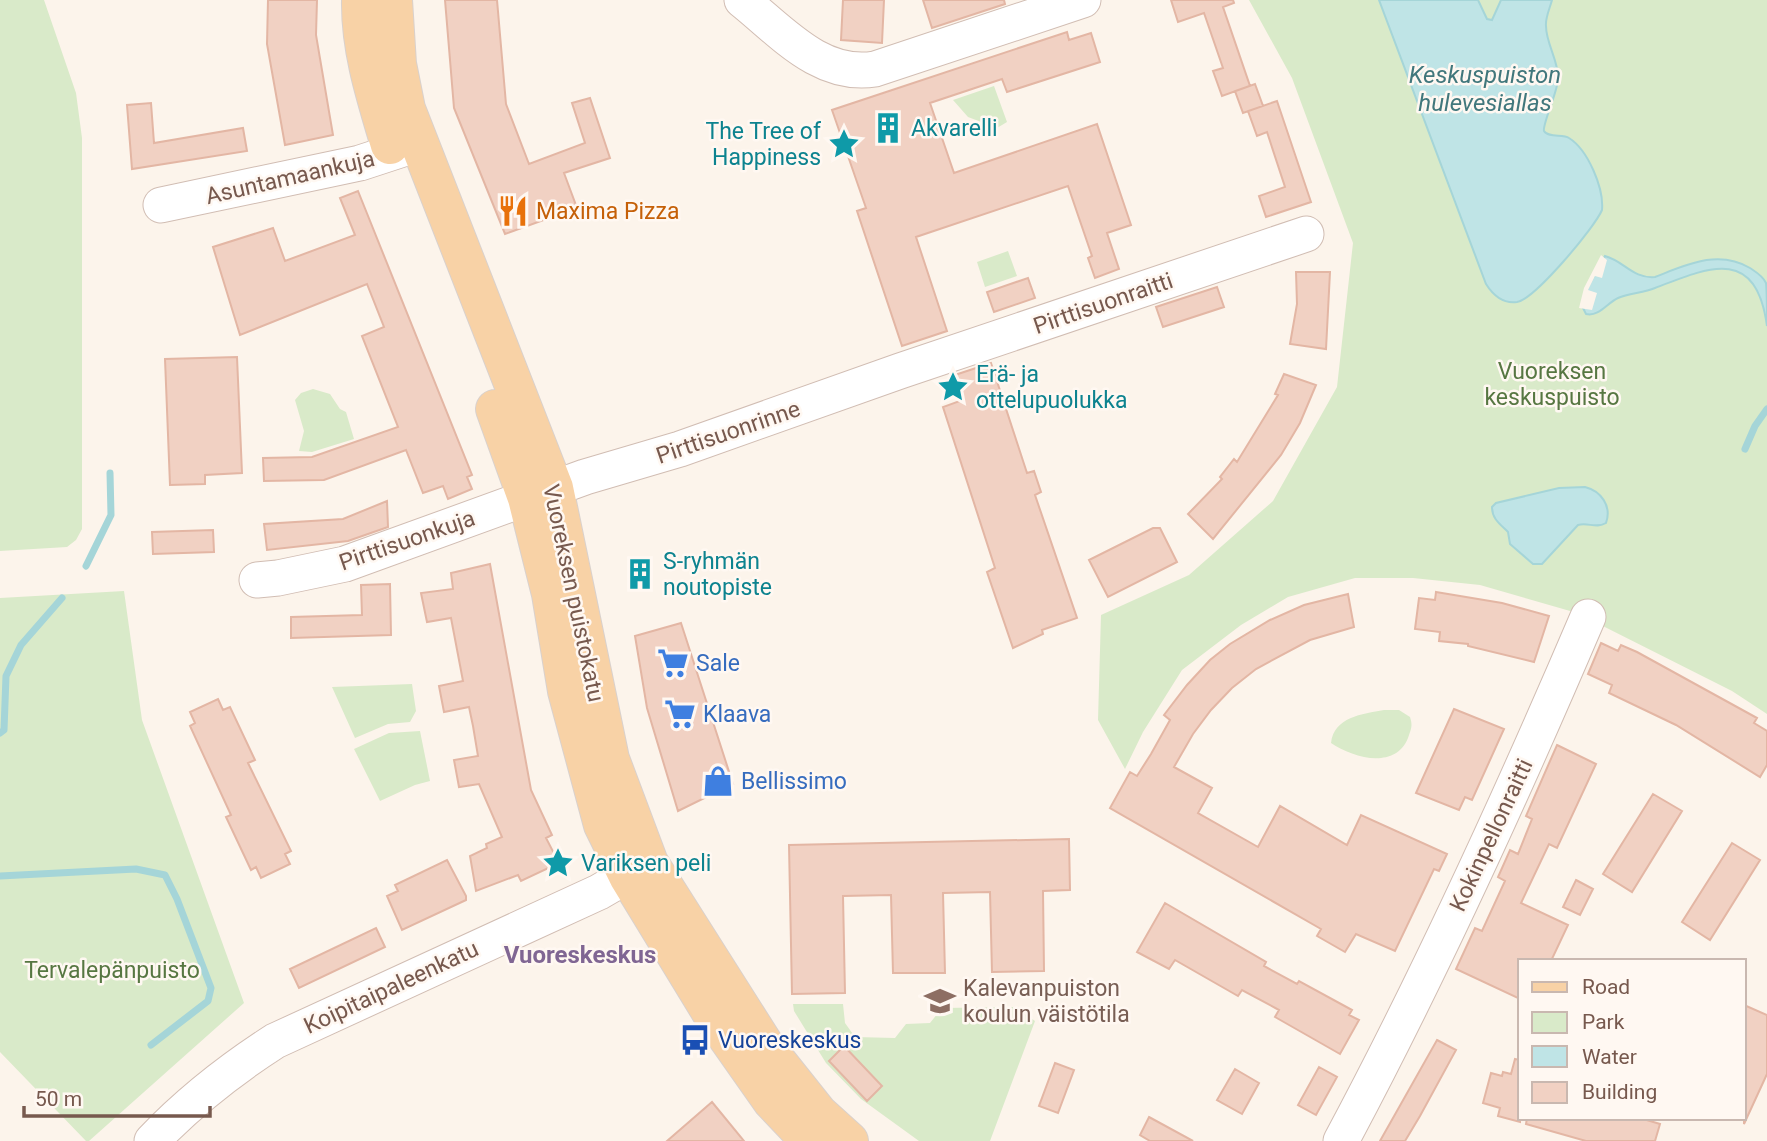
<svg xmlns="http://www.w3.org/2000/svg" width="1767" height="1141" viewBox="0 0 1767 1141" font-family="Roboto,sans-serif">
	<rect width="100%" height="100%" fill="#fcf4eb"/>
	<path fill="#d9eac9" d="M0,0h44l32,93 6,45v391l-6,11 -9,7 -67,4z
		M1249,0h518v714l-35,-23 -155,-78 -97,-28 -67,-7h-58l-67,19 -47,28 -59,45 -39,62 -18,37 -27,-49 3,-105 88,-40 84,-74 64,-114 16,-144 -61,-165z
		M994,86l13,36 -10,6 -29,-11 -15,-17z
		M1008,251l9,25 -32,11 -8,-25z
		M313,389l17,5 10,15 6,3 8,27 -42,13 -13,-1 5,-20 -9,-31 6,-7z
		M124,591l18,129 102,283 -155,138h-3l-86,-89v-454z
		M412,684l4,27 -6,11 -22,2 -33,14 -23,-51z
		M1384,710h15l11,7c3,9 1,12 -2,21 -13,32 -55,20 -77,5 3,-26 31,-29 53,-33z
		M420,731l10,50 -15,4 -35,16 -26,-52 35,-16z
		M793,1004h50l2,19 10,14 40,1 11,-14 24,-1 12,-15 73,-1 20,14 -45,120h-71l-58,-42 -35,-36 -32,-52z"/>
	<path fill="#bfe4e6" stroke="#a5d5d8" stroke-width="2" d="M1379,0h99l9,19 5,1 9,-20h51c-2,8 -7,18 -6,26 0,18 13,35 12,53 0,12 -16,46 -14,52 4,7 19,3 25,7 19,12 35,50 33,72 -7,17 -67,89 -85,92 -14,2 -24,-7 -31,-18z
		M1605,256c19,5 28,23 50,21 31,-12 63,-28 95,-9 6,4 13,8 16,15 1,10 1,31 1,43 -11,-80 -58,-59 -112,-38 -12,5 -26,5 -37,10 -11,5 -19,19 -32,16l-3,-6 4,-19z
		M1585,487c16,4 27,19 21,36 -10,6 -18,-1 -28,2l-36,39h-9l-23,-20 -2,-12c-8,-8 -16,-13 -16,-25l4,-4 63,-15z"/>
	<path fill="#fcf4eb" d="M1601,255l6,5 -5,18 -7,-2 -7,14 9,3 -5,17 -13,-2 5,-20z"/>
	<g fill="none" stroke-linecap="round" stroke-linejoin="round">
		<path stroke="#a5d5d8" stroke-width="7" d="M1745,449l10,-23 12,-17
			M86,566l25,-51 -1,-42
			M0,733l4,-3 2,-54 15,-31 41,-47
			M0,876l136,-7 29,6 12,24 34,89 -3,13 -57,44"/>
	</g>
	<path fill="#f1d1c3" stroke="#e3b6a4" stroke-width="2" d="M268,0h49l-1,35 17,100 -48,10 -18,-101z
		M445,0h52l9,104 23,60 56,-21 -13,-40 18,-5 20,60 -46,15 13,35 -72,26 -51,-126z
		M843,0h41l-2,43 -41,-3z
		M923,0h81l1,4 -73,24z
		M1171,0h62l1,3 -11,4 27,79 -28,10 -9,-25 10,-3 -19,-55 -26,9z
		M1067,32l2,8 22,-7 9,29 -93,30 -5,-13 -72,24 24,70 143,-49 34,101 -24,8 12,36 -24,9 -7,-20 4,-2 -24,-70 -152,51 31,94 -45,15 -45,-135 9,-3 -34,-98z
		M1255,84l8,22 -20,7 -8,-22z
		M1277,101l34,101 -45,15 -7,-21 26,-9 -18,-55 -10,4 -9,-25z
		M151,103l3,40 89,-15 4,23 -115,18 -5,-64z
		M358,191l114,284 -5,2 5,12 -24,10 -5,-13 -20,7 -17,-43 -82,30 -60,1 -1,-23 49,-1 86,-30 -36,-91 22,-9 -17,-43 -127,51 -27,-88 60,-19 12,33 70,-26 -15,-37z
		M1296,272h34l-4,77 -36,-5 7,-40z
		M1028,278l7,20 -41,14 -7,-20z
		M1217,287l7,20 -61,20 -7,-20z
		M237,357l5,116 -37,2v9l-35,1 -5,-126z
		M991,363l36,110 7,-2 7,21 -6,3 42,123 -35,12 1,4 -30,14 -26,-76 8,-4 -52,-161 17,-6 -8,-25z
		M1284,374l32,11 -16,38 -19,32 -68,84 -25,-25 34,-35 -2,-2 14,-18 3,3 41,-67 -3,-1z
		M387,501l1,26 -40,14 -81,9 -3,-26 79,-5z
		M1153,528h7l17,34 -69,35 -19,-37z
		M213,530l1,22 -61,2 -1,-22z
		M490,564l41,226 21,45 -6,3 13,25 -38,18 -3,-6 -42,16 -6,-35 17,-8 -1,-4 16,-7 -23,-53 -20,3 -5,-27 24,-4 -5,-30 -4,-19 -25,5 -5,-26 24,-5 -12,-63 -24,4 -6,-29 32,-4 -2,-16z
		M390,584l1,51 -100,3v-21l71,-2 -1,-30z
		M1436,592l66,11 47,13 -15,46 -66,-16v-2l-29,-3 1,-9 -25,-3 4,-31 16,2z
		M1348,594l6,33 -44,13 -54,29 -24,19 -21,22 -18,24 -19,33 38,21 -14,25 60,34 22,-41 67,39 14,-30 86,39 -8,17 -5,-2 -39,82 -39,-17 -11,18 -28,-16 4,-7 -211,-121 20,-36 7,4 14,-22 19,-34 -6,-5 23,-30 23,-25 20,-16 40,-24 34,-15z
		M681,623l52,161 -55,27 -31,-103 -12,-72z
		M1601,643l17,8 3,-6 16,7 120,66 -3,5 13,8v34l-7,12 -84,-52 -67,-32 3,-8 -24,-11z
		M218,699l5,11 7,-3 25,53 -7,3 43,88 -6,3 5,10 -29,14 -5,-11 -5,3 -25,-53 5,-2 -41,-89 5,-3 -5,-11z
		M1454,709l50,20 -32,71 -7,-3 -6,13 -43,-17z
		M1557,745l39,19 -39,84 -8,-4 -28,59 47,22 -17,36h-31v38l-64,-30 19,-41 7,3 23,-50 -7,-4 12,-27 8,4 14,-35 -6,-3z
		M1653,794l29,17 -50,81 -29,-18z
		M1069,839l1,51 -27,1 1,80 -52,1 -2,-80 -47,1 2,80h-52l-2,-78 -48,1 2,97 -53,1 -3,-149z
		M1732,843l28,17 -50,80 -28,-18z
		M447,860l19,36v4l-64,30 -15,-34 11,-5 -3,-6z
		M1576,880l17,9 -13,26 -17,-8z
		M1165,903l101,59 -2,4 33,18 2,-3 53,29 -3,5 10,5 -19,34 -65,-37 4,-7 -37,-20 -4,6 -63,-36 -6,9 -32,-17z
		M376,928l9,19 -86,41 -9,-19z
		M1744,1005l23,10v59l-23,50z
		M1437,1040l19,10 -36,66 -15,25h-25z
		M844,1046l38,40 -15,15 -38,-40z
		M1515,1059l5,1v62l-22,-6 2,-8 -17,-5 8,-30 11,3 1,-4 8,2z
		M1055,1063l19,7 -16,43 -19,-7z
		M1319,1067l18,10 -21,38 -18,-10z
		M1235,1069l24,14 -17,31 -25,-14z
		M712,1102l32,39h-77z
		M1149,1117l44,24h-43l-10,-6z
		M1527,1118h113l20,6 -5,17h-69l-60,-17z"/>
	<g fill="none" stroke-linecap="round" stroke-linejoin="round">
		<defs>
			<path id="minor" d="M742,0c39,31 78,78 133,69l208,-69
				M161,205l199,-42 58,-19
				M257,580l21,-2 67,-14 240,-87 95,-28 220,-78 406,-137
				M152,1141c37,-39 78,-71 123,-100l324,-149 50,-29
				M1341,1141c91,-170 171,-346 247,-524"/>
			<path id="major" d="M361,0c-1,49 15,98 29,145
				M393,0l4,64 9,45 148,379 56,271 39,104 118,186 51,64 31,28
				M495,409l32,89 24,96 16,97 36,134 25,51 92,151 52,74 38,40"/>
		</defs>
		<use href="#minor" stroke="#d1bdb3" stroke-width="37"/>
		<use href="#major" stroke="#d9d1cd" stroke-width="40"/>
		<use href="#minor" stroke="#fff" stroke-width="35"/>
		<use href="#major" stroke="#f8d2a6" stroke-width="38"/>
	</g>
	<defs>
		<symbol id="building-bare" viewBox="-9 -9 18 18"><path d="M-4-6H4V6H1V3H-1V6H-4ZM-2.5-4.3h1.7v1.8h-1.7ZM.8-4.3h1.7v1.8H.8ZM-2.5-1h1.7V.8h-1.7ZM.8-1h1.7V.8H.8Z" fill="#0f9aa8" stroke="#fff8f2" stroke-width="2.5" paint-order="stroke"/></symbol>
		<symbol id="sight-bare" viewBox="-9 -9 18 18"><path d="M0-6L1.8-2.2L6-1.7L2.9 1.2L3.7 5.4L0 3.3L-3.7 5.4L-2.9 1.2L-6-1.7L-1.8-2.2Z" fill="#0f9aa8" stroke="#fff8f2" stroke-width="2.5" paint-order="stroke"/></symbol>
		<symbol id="restaurant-bare" viewBox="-9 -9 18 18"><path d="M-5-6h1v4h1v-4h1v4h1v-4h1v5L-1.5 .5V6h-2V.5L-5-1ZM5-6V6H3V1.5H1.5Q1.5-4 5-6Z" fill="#e8710a" stroke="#fff8f2" stroke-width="2.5" paint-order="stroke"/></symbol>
		<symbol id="supermarket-bare" viewBox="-9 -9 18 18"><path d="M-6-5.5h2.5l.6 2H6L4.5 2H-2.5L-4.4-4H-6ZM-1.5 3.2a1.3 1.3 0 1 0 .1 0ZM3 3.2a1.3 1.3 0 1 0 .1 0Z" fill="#3f7fe0" stroke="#fff8f2" stroke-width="2.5" paint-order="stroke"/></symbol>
		<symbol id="shop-bare" viewBox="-9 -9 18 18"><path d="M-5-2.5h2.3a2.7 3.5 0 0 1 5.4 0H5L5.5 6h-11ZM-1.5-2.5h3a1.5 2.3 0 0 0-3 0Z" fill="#3f7fe0" stroke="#fff8f2" stroke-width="2.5" paint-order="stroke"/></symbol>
		<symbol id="school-bare" viewBox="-9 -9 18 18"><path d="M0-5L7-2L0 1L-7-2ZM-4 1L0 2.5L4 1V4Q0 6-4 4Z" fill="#8d6e63" stroke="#fff8f2" stroke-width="2.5" paint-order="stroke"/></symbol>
		<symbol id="bus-bare" viewBox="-9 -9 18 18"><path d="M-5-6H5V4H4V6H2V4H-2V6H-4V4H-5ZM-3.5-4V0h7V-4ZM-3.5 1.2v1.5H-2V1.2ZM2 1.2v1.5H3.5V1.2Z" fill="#1a4fb4" stroke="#fff8f2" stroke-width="2.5" paint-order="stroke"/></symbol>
	</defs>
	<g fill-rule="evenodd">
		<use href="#building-bare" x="866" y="106" width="44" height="44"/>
		<use href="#sight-bare" x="822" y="122" width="44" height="44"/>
		<use href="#restaurant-bare" x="491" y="189" width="44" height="44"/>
		<use href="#sight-bare" x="931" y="365" width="44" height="44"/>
		<use href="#building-bare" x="618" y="552" width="44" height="44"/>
		<use href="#supermarket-bare" x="651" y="641" width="44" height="44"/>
		<use href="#supermarket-bare" x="658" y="692" width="44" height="44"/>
		<use href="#shop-bare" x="696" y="759" width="44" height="44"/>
		<use href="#sight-bare" x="536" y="841" width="44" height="44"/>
		<use href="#school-bare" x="918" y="979" width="44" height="44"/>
		<use href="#bus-bare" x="673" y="1018" width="44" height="44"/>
	</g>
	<g text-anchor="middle" stroke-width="5" stroke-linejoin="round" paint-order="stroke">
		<g font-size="23" fill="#0d838f" stroke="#fff8f2" text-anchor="start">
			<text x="911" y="136">Akvarelli</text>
			<text x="821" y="139" text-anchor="end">The Tree of<tspan x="821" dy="26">Happiness</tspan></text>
			<text x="976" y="382">Erä- ja<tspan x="976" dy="26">ottelupuolukka</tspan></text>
			<text x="663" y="569">S-ryhmän<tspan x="663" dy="26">noutopiste</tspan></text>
			<text x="581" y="871">Variksen peli</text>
		</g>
		<g font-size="23" fill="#77594e" stroke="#fff8f2">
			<text transform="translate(290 177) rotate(-13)" y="8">Asuntamaankuja</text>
			<text transform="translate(1103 303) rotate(-19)" y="8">Pirttisuonraitti</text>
			<text transform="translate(728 432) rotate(-19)" y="8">Pirttisuonrinne</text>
			<text transform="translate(407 540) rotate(-19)" y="8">Pirttisuonkuja</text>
			<text transform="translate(574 593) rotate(78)" y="8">Vuoreksen puistokatu</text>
			<text transform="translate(1491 835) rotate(-65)" y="8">Kokinpellonraitti</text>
			<text transform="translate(391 987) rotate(-25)" y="8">Koipitaipaleenkatu</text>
		</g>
		<g font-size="23" fill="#c56008" stroke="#fff8f2" text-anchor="start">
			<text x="536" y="219">Maxima Pizza</text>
		</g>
		<g font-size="23" fill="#577742" stroke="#fff8f2">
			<text x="1552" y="379">Vuoreksen<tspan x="1552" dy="26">keskuspuisto</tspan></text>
			<text x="112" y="978">Tervalepänpuisto</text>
		</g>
		<g font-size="23" fill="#366cbe" stroke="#fff8f2" text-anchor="start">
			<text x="696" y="671">Sale</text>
			<text x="703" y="722">Klaava</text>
			<text x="741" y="789">Bellissimo</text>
		</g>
		<g font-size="23" fill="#785e54" stroke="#fff8f2" text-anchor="start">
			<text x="963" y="996">Kalevanpuiston<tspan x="963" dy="26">koulun väistötila</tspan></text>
		</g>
		<g font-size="23" fill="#164399" stroke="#fff8f2" text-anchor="start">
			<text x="718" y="1048">Vuoreskeskus</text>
		</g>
		<g font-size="24" font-style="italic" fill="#41777c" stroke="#fff8f2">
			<text x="1485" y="83">Keskuspuiston<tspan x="1485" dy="28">hulevesiallas</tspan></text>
		</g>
		<g font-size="24" font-weight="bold" fill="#806693" stroke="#fff8f2">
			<text x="580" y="963">Vuoreskeskus</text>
		</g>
	</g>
	<rect x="1518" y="959" width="228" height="161" fill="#fff8f2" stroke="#c9b8b0" stroke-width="2"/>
	<rect x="1532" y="982" width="35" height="10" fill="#f8d2a6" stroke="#c9b8b0" stroke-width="2"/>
	<text x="1582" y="994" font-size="21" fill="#77594e">Road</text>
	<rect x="1532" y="1012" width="35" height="21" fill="#d9eac9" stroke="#c9b8b0" stroke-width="2"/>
	<text x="1582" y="1029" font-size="21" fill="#77594e">Park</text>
	<rect x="1532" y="1046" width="35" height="21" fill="#bfe4e6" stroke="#c9b8b0" stroke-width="2"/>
	<text x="1582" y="1064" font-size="21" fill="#77594e">Water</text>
	<rect x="1532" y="1082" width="35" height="21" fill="#f1d1c3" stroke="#c9b8b0" stroke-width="2"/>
	<text x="1582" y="1099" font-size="21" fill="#77594e">Building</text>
	<path d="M24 1106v10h186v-10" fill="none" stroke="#77594e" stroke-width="3.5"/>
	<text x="35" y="1106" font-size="21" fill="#77594e" stroke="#fff8f2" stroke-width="5" paint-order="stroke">50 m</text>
</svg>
